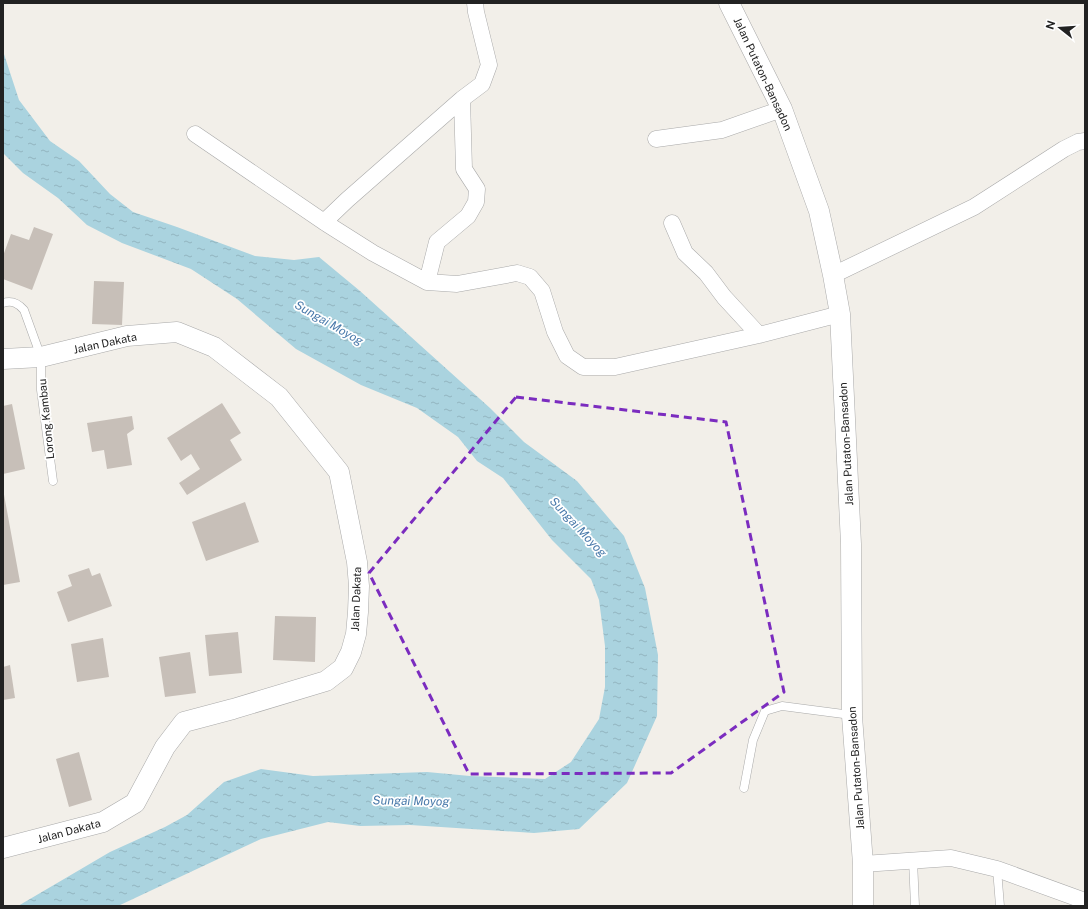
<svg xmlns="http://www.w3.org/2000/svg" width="1088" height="909" viewBox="0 0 1088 909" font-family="'Public Sans',sans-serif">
	<defs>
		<pattern id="water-ripples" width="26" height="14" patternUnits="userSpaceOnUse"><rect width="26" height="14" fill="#aad3df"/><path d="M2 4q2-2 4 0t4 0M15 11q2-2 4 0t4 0" fill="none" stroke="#92b5bf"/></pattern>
	</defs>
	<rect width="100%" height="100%" fill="#f2efe9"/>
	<path fill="url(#water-ripples)" d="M3,51l16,49 31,41 29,20 31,33 23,18 44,15 78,29 39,4 25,-3 41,34 130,117 34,34 53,39 47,55 21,52 13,67 -1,61 -30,67 -48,46 -45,4 -124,-8 -50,1 -32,-4 -67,17 -143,67h-100l92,-54 55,-25 22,-12 37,-33 37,-13 52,7 114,-4 43,4 75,3 26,-17 28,-43 6,-32v-41l-6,-46 -8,-21 -39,-39 -49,-62 -26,-17 -19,-24 -41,-29 -56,-23 -65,-36 -59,-50 -46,-30 -69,-26 -35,-18 -29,-27 -35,-25 -20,-20z"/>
	<path fill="#c7bfb8" d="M34,227l19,7 -21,56 -29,-11v-23l8,-22 18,6z
		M94,281l30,1 -2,43 -30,-1z
		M222,403l19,30 -11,7 12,20 -55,35 -8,-12 21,-14 -9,-15 -10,7 -14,-23z
		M12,404l13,65 -22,5v-68z
		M132,416l2,13 -7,5 5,31 -25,4 -3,-19 -12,2 -5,-29z
		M3,489l17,93 -17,3z
		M245,502l14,40 -53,19 -14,-39z
		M89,568l3,8 8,-3 12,33 -44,16 -11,-30 15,-6 -4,-11z
		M275,616l41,1 -1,45 -42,-2z
		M238,632l4,41 -33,3 -4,-41z
		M103,638l6,39 -32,5 -6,-38z
		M190,652l6,41 -31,4 -6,-40z
		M10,665l5,33 -12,2v-33z
		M79,752l13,48 -23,7 -13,-48z"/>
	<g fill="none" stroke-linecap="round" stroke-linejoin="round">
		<defs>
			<path id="service" d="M3,303c9,-3 15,0 21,7l17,47v33l12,91
				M744,788l9,-48 12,-29 17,-5 69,9
				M913,860l2,46
				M997,869l3,37"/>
			<path id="minor" d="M195,134l129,88 49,31 54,29 30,2 60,-11 13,4 12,14 13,41 12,24 16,11h32l144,-32 81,-21
				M656,139l66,-9 60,-21
				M324,222l23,-22 115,-101 20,-15 7,-19 -13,-53 -1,-9
				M672,223l13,30 21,20 18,24 35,38
				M833,275l141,-68 90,-58 14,-7 7,-1
				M427,282l10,-40 31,-26 8,-14 1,-13 -13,-20 -2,-70
				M863,864l88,-6 46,11 88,32"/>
			<path id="tertiary" d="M729,3l53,106 37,102 14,64 7,39 11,230 1,172 11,148v42
				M3,359l38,-2 86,-21 50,-4 37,15 65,50 60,75 18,90 2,24 -1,26 -2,22 -5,18 -8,16 -17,13 -93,28 -49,13 -19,25 -30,56 -32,19 -100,26"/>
		</defs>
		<use href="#service" stroke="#a9a9a9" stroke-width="9"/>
		<use href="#minor" stroke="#a9a9a9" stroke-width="17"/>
		<use href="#tertiary" stroke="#a9a9a9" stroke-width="21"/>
		<use href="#service" stroke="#fff" stroke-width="8"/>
		<use href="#minor" stroke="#fff" stroke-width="16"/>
		<use href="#tertiary" stroke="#fff" stroke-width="20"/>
	</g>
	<path fill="none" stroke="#7b2cbf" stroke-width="3" stroke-dasharray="8 5" stroke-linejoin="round" d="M516,397l210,25 58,270 -113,81 -202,1 -100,-201z"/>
	<g text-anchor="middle" stroke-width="3.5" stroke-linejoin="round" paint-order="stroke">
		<g font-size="11" fill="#222" stroke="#fff">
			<text transform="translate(763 74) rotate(65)" y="4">Jalan Putaton-Bansadon</text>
			<text transform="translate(105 343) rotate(-12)" y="4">Jalan Dakata</text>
			<text transform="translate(46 419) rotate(-96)" y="4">Lorong Kambau</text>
			<text transform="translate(846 444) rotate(-93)" y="4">Jalan Putaton-Bansadon</text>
			<text transform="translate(356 599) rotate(-88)" y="4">Jalan Dakata</text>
			<text transform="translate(856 768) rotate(-94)" y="4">Jalan Putaton-Bansadon</text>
			<text transform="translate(69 831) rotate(-15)" y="4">Jalan Dakata</text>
		</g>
		<g font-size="12" font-style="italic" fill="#4a7aab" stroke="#fff">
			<text transform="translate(329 323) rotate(30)" y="4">Sungai Moyog</text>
			<text transform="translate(578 527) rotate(47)" y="4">Sungai Moyog</text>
			<text transform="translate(411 801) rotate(1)" y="4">Sungai Moyog</text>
		</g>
	</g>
	<rect width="1088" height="909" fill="none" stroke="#222222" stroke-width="8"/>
	<g transform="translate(1060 28) rotate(287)" stroke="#ffffff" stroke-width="3" paint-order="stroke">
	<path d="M0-3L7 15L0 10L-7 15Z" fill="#222222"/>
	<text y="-6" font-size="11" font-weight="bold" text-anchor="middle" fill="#222222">N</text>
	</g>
</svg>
